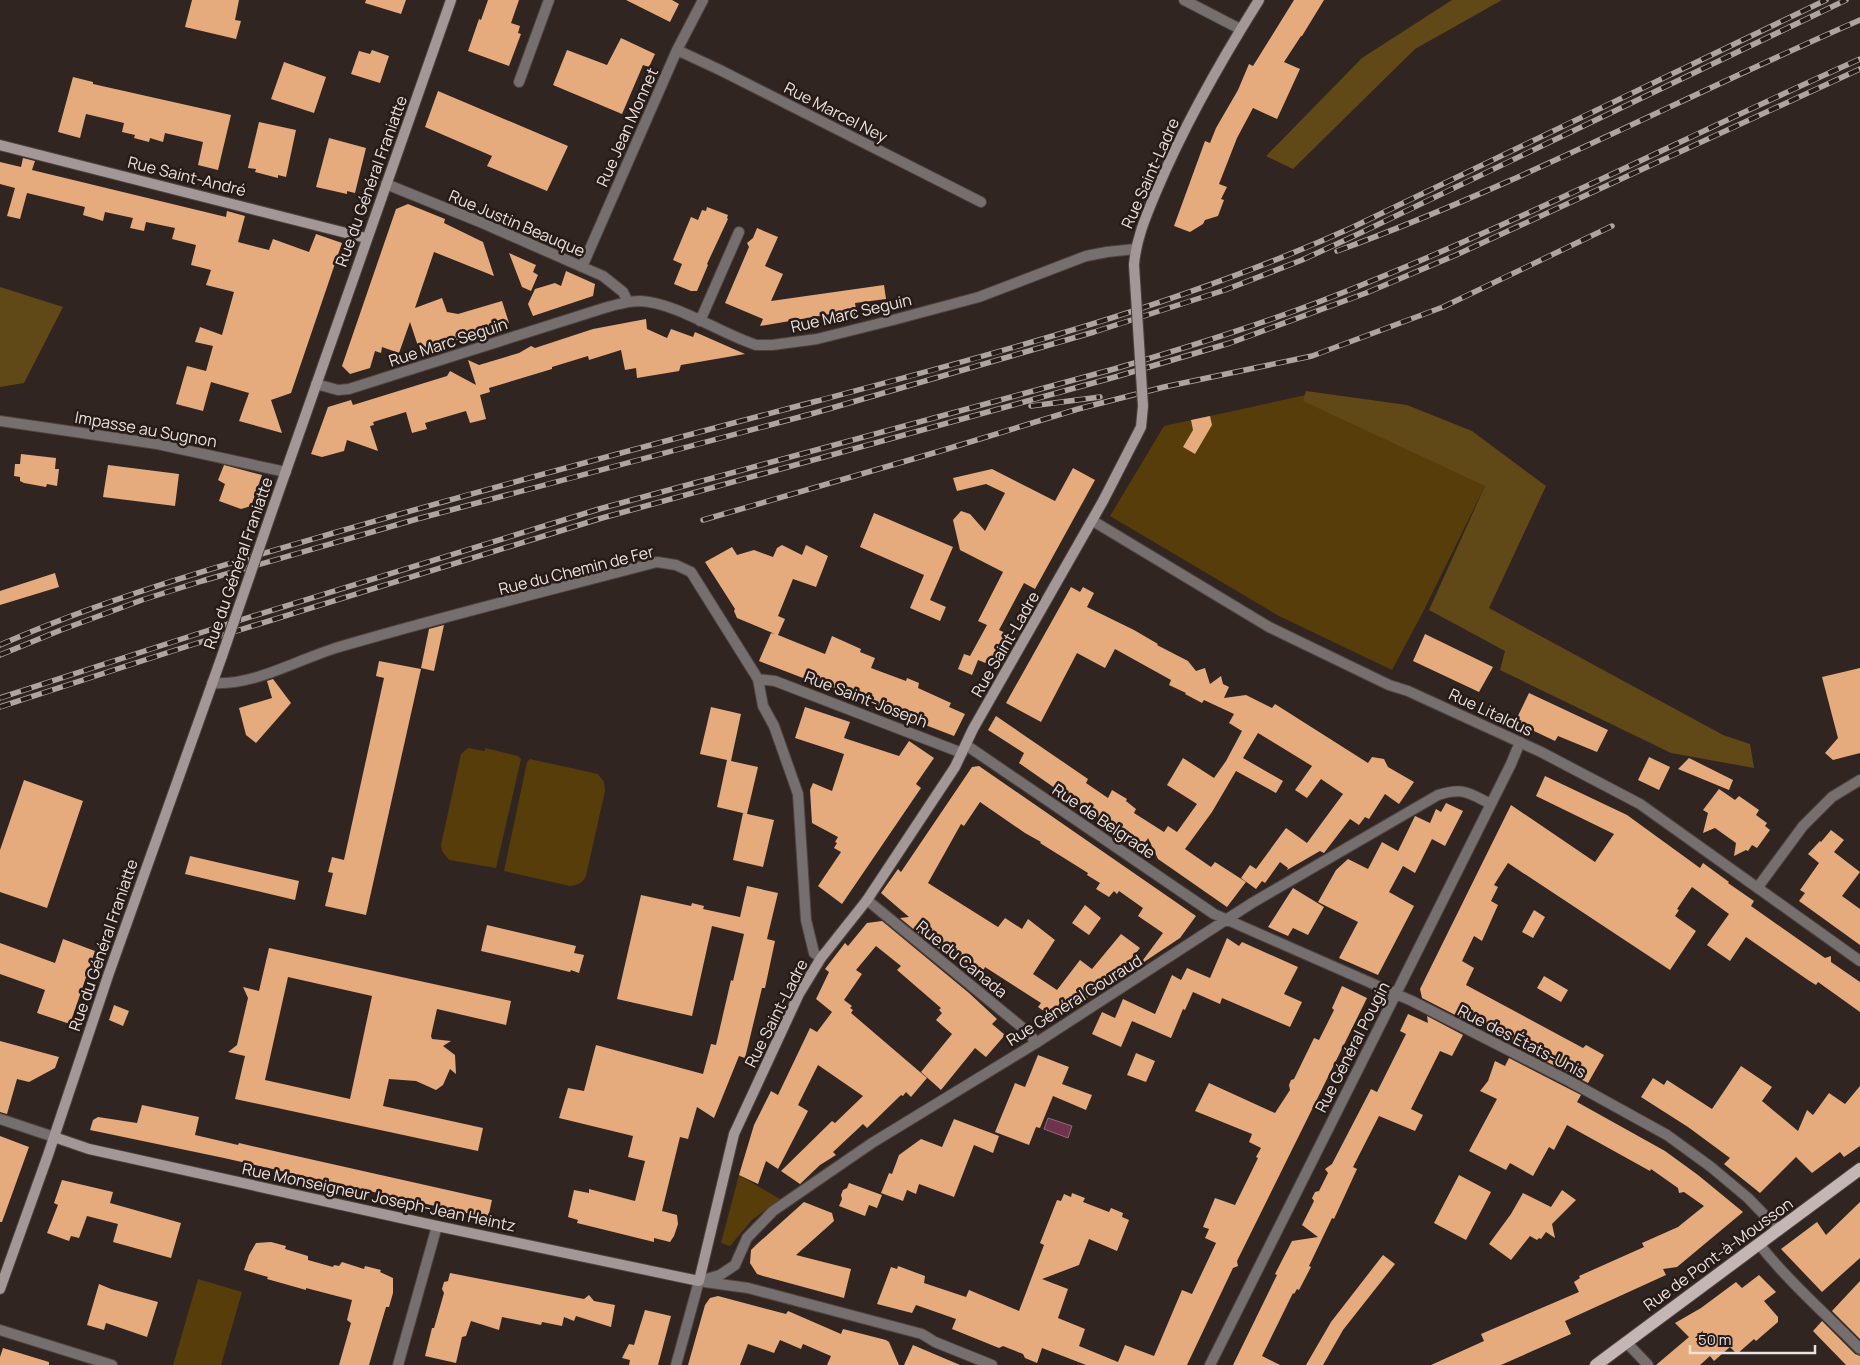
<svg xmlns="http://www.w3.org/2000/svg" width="1860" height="1365" viewBox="0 0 1860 1365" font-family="Manrope,sans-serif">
	<rect width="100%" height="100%" fill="#312521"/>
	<path fill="#563d09" d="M1306,395l181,87 -64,130 -31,58 -113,-54 -169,-100 54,-90z
		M468,748l17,3v-3l33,8 3,3 -25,109 -47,-8 -7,-9 -1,-6 20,-91z
		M530,759l68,15 6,8 1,9 -19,85c-4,7 -8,9 -16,10l-66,-15 23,-109z
		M739,1175l41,24 -28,21 -22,26 -9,-3z
		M198,1279l44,13 -21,73h-48z"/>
	<path fill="#614817" d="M1452,0h50l-87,49 -122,120 -27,-13 96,-98z
		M0,287l63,20 -39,76 -24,4z
		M1306,391l101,14 65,26 74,55 -57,122 234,127 27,9 4,24 -83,-15 -171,-83 5,-19 -76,-41 56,-124 -182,-85z"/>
	<path fill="#6f334d" stroke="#946879" d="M1048,1118l24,8 -4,12 -24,-9z"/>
	<path fill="#e5ab7d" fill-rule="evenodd" d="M192,0h47l-4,20 6,1 -5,18 -51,-12z
		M366,0h40l-5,14 -36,-11z
		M488,0h31l-8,23 9,3 -2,7 3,1 -12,32 -41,-15 11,-32 2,1z
		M626,0h46l7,4 -9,18z
		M1294,0h30l-22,36h-1l-17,26 16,7 -23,50 -24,-11 -16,30 -18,46 8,3 -6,12 3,1 -6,16 -13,4 -2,4 -13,8 -16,-6 31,-85 5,2 6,-15 22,-38 11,-26 4,2z
		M621,38l34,16 -6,13 -6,-2 -21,49 -69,-29 14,-35 40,15z
		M372,50l17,6 -9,27 -29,-9 8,-23 11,3z
		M284,62l42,15 -12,36 -43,-14z
		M73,77l20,5v2l138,31 -13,55 -20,-5 5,-23 -38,-9 -2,9 -13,-4 -1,4 -15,-4 1,-3 -13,-3 2,-9 -38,-9 -6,24 -22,-6z
		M438,91l130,55 -21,45 -60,-25 5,-10 -67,-29z
		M259,122l37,8 -10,47 -8,-2v3l-23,-6 1,-3 -8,-1z
		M329,138l37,10 -11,45 -8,-2v3l-31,-7z
		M23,158l12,3 -3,9 194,47 1,-6 18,5 -7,26 31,8 4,-11 36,13 7,-18 26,9 -51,150 -20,7 11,33 -43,-12 10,-28 -38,-11 -8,29 -27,-7 11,-38 19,5 7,-25 -18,-4 5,-15 22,8 12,-43 -28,-7 5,-15 -20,-5 5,-20 -24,-6 3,-11 -29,-6 -2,9 -14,-3 3,-10 -28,-6 -2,9 -20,-6 2,-8 -58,-14 -7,26 -13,-3 8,-28 -15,-4v-22l21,5z
		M408,204l37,15 -1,4 39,19 11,34 -60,-24 -19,56 27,-10 5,14 11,2 44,-13 7,22 -89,29 -10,-30 -11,31 -17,-6 -1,6 -6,-2 -5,17 -20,6 -8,-8 54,-157z
		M707,207l21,8 -1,3 1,1 -21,45 1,1 -11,26h-6l-17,-7 8,-20 -9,-4 18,-43 7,3 4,-10 4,1z
		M757,228l21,9 -13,29 18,8 -12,27 113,-16 2,14 -31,4 2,13 -25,4 -1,-6 -71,12 3,-7 -38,-16 24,-56 -2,-4 6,-5z
		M509,253l27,12 -3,7 5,3 -7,16 -9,-4z
		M566,271l29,13 -2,12 -60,20 -5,-12 7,-15 20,-6 6,3z
		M646,319l1,10 20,9 4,-9 22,8 2,-5 50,22 -64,11 -2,6 -42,7 -1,-10 -11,2 -4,-20 -32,10 -1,-4 -36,11v2l-63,19 1,4 -10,3 6,24 -16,4 -4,-12 -41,12 2,6 -15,4 -6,-21 -33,10 1,3 -4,1 8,25 -31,-11 -3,11 -22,6 -11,-3 17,-47 23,-7 2,5 94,-29 3,-5 26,14 -8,-25 11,5 40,-12 12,-7 4,2 58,-19z
		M1210,416l2,9 -17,29 -12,-7 10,-17 -2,-10z
		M21,454l35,4 -1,11h4l-2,17 -10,-2 -1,3 -22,-4 -4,-2v-4l-6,-1 1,-12h5z
		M108,465l71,9 -4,32 -72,-9z
		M224,465l38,10 -11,31 -10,3 -22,-8 6,-17 -7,-4z
		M1073,468l22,12 -60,109 -11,-6 -25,47 11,5 -17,31 -15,-6 -6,15 -14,-6 6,-15 6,2 17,-31 -9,-4 25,-49 -43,-22 -7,-30 8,-9 9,3 15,17 20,-38 -19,-9 -29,7 -4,-13 39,-9 63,32z
		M874,513l79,34 -23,53 16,7 -6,14 -30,-13 14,-33 -64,-28z
		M782,545l20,10 4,-10 22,11 -12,31 -23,-8 -15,37 7,3 -7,16 47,19 7,-18 29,13 -1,3 15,6 -4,10 35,13 1,-3 12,5 -1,5 33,15 -2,4 16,7 -11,22 -195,-75 12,-28 4,1 -38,-16 -3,-7 1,-2 -30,-47 27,-15 5,8 17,-5 19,7 4,-9z
		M55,573l4,14 -59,18v-14z
		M1071,587l9,5 3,-5 11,6 -7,14 47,23 24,14 -1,1 31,16 8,10 9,-3 5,16 11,-8 2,8 6,3 -5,11 22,-3 26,13 3,-4 93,59 4,-6 12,2 4,8 26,15 -15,22 -14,-10 -16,25 -4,-2 -6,8 -9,-6 -26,34 -4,-2 -33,19 1,-2 -8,-6 -15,21 -3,-2 -6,8 -15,-11 9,-13 6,4 30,-41 21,15 36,-49 -22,-15 -14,19 -12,-8 17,-24 -54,-33 -15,25 40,23 -7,12 -40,-22 -24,41 -27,37 26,18 4,-5 31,20 -19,25 -69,-48 -10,-21 -6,11 -123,-86 5,-10 -36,-23 8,-14 92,63 -2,4 22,15 4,-8 15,9 -1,2 10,8 -2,4 30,19 4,-6 9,6 20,-28 -30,-19 16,-27 31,20 12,-17 16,-30 -13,-8 5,-9 -30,-14 -2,3 -17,-9 1,-1 -17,-8 2,-5 -56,-31 -10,19 -28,-15 -36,69 -35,-19z
		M444,625l-10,46 -13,-3 8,-39z
		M1425,634l68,33 -14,25 -66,-31z
		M379,661l42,8 -55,246 -41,-9 8,-33 -5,-1 4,-15 12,3 40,-182 -8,-2z
		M1860,668v85l-27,7 -8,-7 13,-15 -16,-61z
		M273,679l18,24 -35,40 -10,-8 -7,-27 33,-10 -5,-17z
		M1529,693l79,37 -11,22 -39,-16 -3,5 -40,-19z
		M711,707l30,7 -10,47 27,6 -11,47 -30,-7 10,-47 -27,-6z
		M805,707l45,15 -6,16 55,18 10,-15 25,17 -18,26 5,4 -79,116 -24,-18 23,-34 -7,-4 3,-5 -2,-1 3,-5 -26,-14 -2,-33 3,-7 19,8 12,-37 -49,-16z
		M1649,757l21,10 -11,23 -21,-10z
		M1689,758l44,22 -4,10 -51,-21z
		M979,766l217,150 -16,22 -36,24 -1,-2 20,-27 -25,-17 5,-8 -24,-17 -2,3 -3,-3 -5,6 -13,-8 4,-6 -13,-8 1,-2 -48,-30 1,-1 -16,-9 -45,-31 -16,24 -3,-2 -33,59 70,44 7,-9 17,11 6,-10 27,21 -22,34 24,16 23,-30 12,9 29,-35 19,14 -27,33 -58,38 -17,-12 3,-4 -56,-36 -2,4 -49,-25 -34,-28 9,-1 -28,-24 17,-24 3,3 71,-105z
		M1545,776l82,39 73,53 3,-5 26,19 -1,1 26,18 -3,5 74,52 6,-2v6l29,20v30l-42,-30 -2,3 -8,-5 -62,-43 -16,24 -23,-16 22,-31 -37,-27 -15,22 2,1 -4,6 21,15 -26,39 -162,-107 -14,22 4,2 -7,14 7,4 -16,36 -8,-5 -12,25 12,7 -8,17 117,63 3,-3 18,10 -16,28 -72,-37 2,-3 -46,-25 -3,4 -47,-24 -2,-9 91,-184 84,57 19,-28 -78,-38z
		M24,780l59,21 -36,107 -47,-16v-42z
		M1719,789l16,11 4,-4 20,14 -3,5 11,8 -2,3 5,4 -13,18 -5,-3 -4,6 -2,-1 -12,6 2,-13 -21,-15 -12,5 5,-20 -5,-3z
		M1446,803l17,8 -18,35 -13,-7 -17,34 -12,-7 -14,26 25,14 -36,69 -39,-17 19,-36 -40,-20 18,-32 12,-11 20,10 14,-27 16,9 17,-35 15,7 6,-14 5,3z
		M743,813l31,7 -11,47 -30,-7z
		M1831,830l13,10 -10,12 26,20 -18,24 18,13v36l-61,-44 6,-8 -5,-3 19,-27 -11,-9 12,-13 1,1z
		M190,856l109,25 -4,19 -110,-26z
		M747,886l31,7 -11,46 8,2 -10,47h-3l-17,70 -6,-2 -25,62 -17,-11 -9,32 -8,-2 -18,74 15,4 1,9 -4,12 -4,6 -16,-4v4l-77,-19 1,-3 -10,-3 6,-27 15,3v-4l46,12 10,-40 -17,-4 5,-21 -74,-18 9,-30 16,3 12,-46 107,29 8,-30 5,1 15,-65 2,1 11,-47 -32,-8 -20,90 -75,-17 24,-104 50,11 1,-3 12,3 -1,3 37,8z
		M1293,888l31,19 -16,28 -15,-7 -5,8 -20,-9z
		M1085,905l16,13 -12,17 -17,-12z
		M1534,910l11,7 -12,21 -11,-6z
		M882,921l87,72 28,26 -5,5 13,11 -19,22 -11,-9 -34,42 -20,-18 31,-38 -16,-14 6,-7 -3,-3 2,-2 -44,-38 4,-4 -25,-20 -20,24 6,4 -18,26 8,6 -2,2 3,2 -2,3 76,65 -16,19 -5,-5 -3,4 -2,-1 -34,33 -4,-4 -30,28 3,3 -16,10 -20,19 -19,-13 51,-50 3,2 28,-27 -45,-31 -20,40 10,6 -30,58 -12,-8 -8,23 -19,-9 15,-50 17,-34 7,4 32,-67 7,4 15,-20 -16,-13 13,-27 -4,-3 20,-26 3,3 19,-23z
		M487,925l89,21 -2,7 10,2 -5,18 -8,-3 -1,2 -89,-21z
		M1227,938l12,8 3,-4 56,25 -14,27 18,8 -12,25 -68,-29 -2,6 -27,-12 -8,18 -2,-1 -12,29 -39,-17 -11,26 -29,-13 10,-22 13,6 8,-19 32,15 17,-39 9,5 6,-12 23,10z
		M63,939l32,12 -25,73 -33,-11 8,-23 -45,-16v-31l55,20z
		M269,948l242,53 -5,24 -69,-16 -6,27 1,3 19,2 -8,5 12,9 1,19 -6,-5 -7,16 -7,5 -20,-9 -27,-2 -6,27 100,22 -5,23 -243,-52 10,-43 -17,-4 9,-7 7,-30 4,-17 -5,-11 16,4zM288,977l84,19 -22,103 -85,-19z
		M1544,976l24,14 -7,12 -24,-14z
		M1342,986l25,12 -130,263 1,5 -5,2 -46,97h-101l-44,-17 -5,15 -12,-5 -2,-4 -20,-8 -4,2 -47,-19 4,-10 -40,-14 -4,8 -35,-9 14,-37 6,2 1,-3 27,10 -1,7 42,14 3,-7 50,21 25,-66 -4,-2 17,-43 4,1 3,-7 7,3 1,-4 13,5 -2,4 26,10 2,-4 12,5 -1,4 7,3 -12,31 -28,-12 -10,26 -37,14 26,10 -10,29 27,11 -6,17 39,16 7,-17 29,11 28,-66 10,4 24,-51 -11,-5 4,-9 -6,-2 12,-29 20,7 23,-47 -2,-1 5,-9 -12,-6 3,-8 -57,-23 14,-28 66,30 15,-23 -1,-5 2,-5 3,-1 20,-41 5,2 15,-30 -2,-2z
		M114,1005l15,6 -6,15 -14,-6z
		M1408,1014l20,9 -1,-7 36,19 -11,21 -12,-5 -29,58 12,6 -8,16 -36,-15 -26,51 4,2 -23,50 -2,-1 -23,48 2,1 -12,23 -2,-1 -3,5 -1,-1 -31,63 18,9h-47l44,-90 -2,-1 17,-33 26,-4 -16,-12 12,-24 -2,-3 3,-6 4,-1 9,-18 -3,-4 7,-5 39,-75 6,3 29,-58 -6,-3z
		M0,1041l59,16 -4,11 -26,14 -12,-3 -10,35 -7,-2z
		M1136,1053l19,8 -9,21 -19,-7z
		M1038,1055l31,12 -7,17 30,11 -6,15 -33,-14 -13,32 -4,-1 -7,18 -34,-13 20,-49 10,4z
		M1509,1058l72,37 -4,7 88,49 33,24 45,37 -66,55 -14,2 3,6 -101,46 6,13 -70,31h-70l53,-24 -3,-7 98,-42 -5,-10 6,-4 -1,-2 65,-29 -2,-4 36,-16 26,-21 -20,-14 -5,1 -1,-5 -27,-19 -1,2 -83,-46 -13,25 -5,-3 -16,29 -23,-13 -4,7 -37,-19 28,-52 -17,-8 8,-10 7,-20 10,5z
		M1741,1066l31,21 -10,14 36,30 9,-21 6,5 16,-22 16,11 15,-18v60l-16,11 -4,-5 -28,21 -16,-16 -36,36 -36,-29 6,-6 -42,-31 -47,-30 12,-19 11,7 3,-5 45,29z
		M142,1105l57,12 -4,18 43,10 1,-2 35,8 218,49 -4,18 -264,-60 -134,-28 3,-10 5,-3 39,6z
		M954,1119l45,17 -6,17 -19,-8 -20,52 -35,-13 -3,10 -9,-4 -4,11 -22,-8 8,-20 3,1 7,-19 22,-16 21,8z
		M0,1136l29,11 -27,75h-2z
		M1459,1175l32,17 -25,48 -32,-17z
		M62,1180l51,12 -3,11 71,20 -10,35 -58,-16 5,-18 -31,-8 -8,22 -8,-2 -2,5 -22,-8 11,-28 -4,-2z
		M849,1183l33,12 -5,13 -8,-3 -4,11 -26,-10 3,-7 -1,-4 2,-5 4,-2z
		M1562,1190l14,10 -24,24 3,14 -9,-6 -5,7 -2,-1 -2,2 -7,-4 -19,24 -22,-16 22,-30 12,-21 28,14z
		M804,1202l28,11 2,8 -38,34 55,14 -7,29 -81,-22 -6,-2 -7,-11 1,-13 5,-5z
		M1860,1202v56l-38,34 -41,-43 36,-27 9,13z
		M271,1242l15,4 -1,3 23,7v4l25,7 1,-2 5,1 3,-4 22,7 1,-3 16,4 -1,2 13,6v15l-4,14h-3l-17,58h-30l12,-42 -4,-3 5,-20 -46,-12v2l-39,-11 1,-2 -24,-7 5,-15 7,-12z
		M1383,1255l12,9 -52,66 -20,35h-17l25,-43z
		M450,1273l134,26 5,-4 5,6 21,4 -4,22 -35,-11 -2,5 -10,-4 -2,9 -20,-4 -1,3 -39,-8 -3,13 -28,-9 -5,15 -4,1 -6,26 -31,-7 7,-28h2l10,-35 -2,-4 2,-7 4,-1z
		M1759,1275l17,17 -12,9 14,16v5l-22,19 -2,-2 -17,15 -7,-7 -16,14 -4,-5 -10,9h-44l33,-28 -14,-14 26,-15 35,-26 6,6z
		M1860,1281v58l-28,-28z
		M99,1284l12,5 47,13 -11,35 -41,-14 -2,7 -17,-5z
		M718,1296l68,18 2,-3 53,23 2,-5 43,11 3,2 10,23h-72l4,-9 -28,-12 -2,5 -21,-9 -6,13 -26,-9 -8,21h-52l17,-60 5,-7z
		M645,1310l26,6 -13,49h-29l1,-5 -8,-2 7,-14 5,1z
		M1822,1321l33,33 5,2v9h-14l-33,-34z
		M913,1345l47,20h-56z
		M3,1348l46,14v3h-49v-8z"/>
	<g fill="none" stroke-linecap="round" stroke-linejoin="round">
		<defs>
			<path id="street" d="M1184,0l56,29
				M677,50l43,20 261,132
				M519,82l30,-82
				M386,184l94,38 123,54 20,16 5,10
				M582,267l95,-217 26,-50
				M700,321l39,-89
				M316,384l22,6 11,-1 252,-80c13,-4 26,-8 39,-8 34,1 82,33 116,44h16l45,-6 76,-19 86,-23 107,-41 21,-4 28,-3
				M0,421l157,23 129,28
				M1093,521l176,106 120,58 19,6 133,61 99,52 220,157
				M758,679l17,2 187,72
				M212,683c43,3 86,-24 127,-36 105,-31 212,-57 318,-85l19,3 15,7 67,107 5,27 11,20 24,68 8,126 8,33 7,5
				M966,745l248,169 198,87 159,81 96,53 44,32 37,31 31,32
				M1758,887l45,-61 29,-29 28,-17
				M867,900l162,133 7,10
				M0,1119l54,18
				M1759,1244c30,38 67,70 101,105
				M699,1281l21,-6 15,-10 12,-27 26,-27 99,-68 164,-100 216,-140 186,-108c26,-8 30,-2 53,9
				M705,1282l43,6 174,46 13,8 57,23
				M0,1330l112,35
				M1626,1342l22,23
				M398,1365l39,-139
				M676,1365l23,-84
				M1210,1365l301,-601 9,-22"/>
			<path id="secondary" d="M0,145l366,93
				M1134,265c2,-26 12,-49 22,-73 28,-67 64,-130 103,-192
				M274,505l177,-505
				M54,1137l35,12 348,77 262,55 35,-147 65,-140 22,-36 46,-58 88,-133 18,-38 130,-228 38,-74 2,-21
				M0,1289l48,-134 61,-182 113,-317"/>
			<path id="primary" d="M1596,1365l264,-196"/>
		</defs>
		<use href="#street" stroke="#4f433f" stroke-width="12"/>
		<use href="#secondary" stroke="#4f433f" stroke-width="12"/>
		<use href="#primary" stroke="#4f433f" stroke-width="14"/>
		<use href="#street" stroke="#766f6f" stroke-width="10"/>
		<use href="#secondary" stroke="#a39797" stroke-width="10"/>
		<use href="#primary" stroke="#c5b6b6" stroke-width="12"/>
		<defs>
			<path id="rail" d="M1337,251c179,-65 348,-155 523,-231
				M1031,406l69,-9
				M703,520l234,-68 141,-43 86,-22 148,-31 131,-49 169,-81
				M0,645c109,-48 223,-80 337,-113 159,-46 320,-89 480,-131 181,-48 363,-96 534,-173l475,-228
				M0,655l61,-25 81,-30 60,-19 215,-62 394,-105 283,-82 131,-42 77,-30 52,-24 492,-236
				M0,698l234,-76 365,-113 515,-140c84,-25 168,-51 250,-85 168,-68 330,-151 496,-225
				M0,707l188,-61 414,-128 513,-141 115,-34 136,-50 90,-38 404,-186"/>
		</defs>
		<use href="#rail" stroke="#aea4a1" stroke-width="5.5"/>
		<use href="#rail" stroke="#271b18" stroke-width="4" stroke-dasharray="11" stroke-linecap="butt"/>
		<defs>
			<path id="secondary-bridge" d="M1134,265l9,141
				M222,656l52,-151"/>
		</defs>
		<use href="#secondary-bridge" stroke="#4f433f" stroke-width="12" stroke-linecap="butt"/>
		<use href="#secondary-bridge" stroke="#a39797" stroke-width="10"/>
	</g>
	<g text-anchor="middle" stroke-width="5" stroke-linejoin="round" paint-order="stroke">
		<g font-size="16" fill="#ebe2df" stroke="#271b18">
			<text transform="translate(836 112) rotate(27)" y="6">Rue Marcel Ney</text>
			<text transform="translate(627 127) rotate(-66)" y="6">Rue Jean Monnet</text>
			<text transform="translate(1150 173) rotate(-66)" y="6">Rue Saint-Ladre</text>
			<text transform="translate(187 176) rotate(14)" y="6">Rue Saint-André</text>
			<text transform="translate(371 181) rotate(-70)" y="6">Rue du Général Franiatte</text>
			<text transform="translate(517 223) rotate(23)" y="6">Rue Justin Beauque</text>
			<text transform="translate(851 313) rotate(-13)" y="6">Rue Marc Seguin</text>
			<text transform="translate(448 342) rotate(-18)" y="6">Rue Marc Seguin</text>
			<text transform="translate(146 429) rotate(10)" y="6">Impasse au Sugnon</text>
			<text transform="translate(238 563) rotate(-71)" y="6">Rue du Général Franiatte</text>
			<text transform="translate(576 570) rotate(-14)" y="6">Rue du Chemin de Fer</text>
			<text transform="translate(1005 644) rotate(-60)" y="6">Rue Saint-Ladre</text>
			<text transform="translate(866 699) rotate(21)" y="6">Rue Saint-Joseph</text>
			<text transform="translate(1491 712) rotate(25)" y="6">Rue Litaldus</text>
			<text transform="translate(1104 821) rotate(34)" y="6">Rue de Belgrade</text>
			<text transform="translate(103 945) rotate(-71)" y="6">Rue du Général Franiatte</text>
			<text transform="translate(962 959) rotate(39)" y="6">Rue du Canada</text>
			<text transform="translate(1074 1000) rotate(-32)" y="6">Rue Général Gouraud</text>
			<text transform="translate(776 1013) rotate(-63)" y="6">Rue Saint-Ladre</text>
			<text transform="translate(1522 1041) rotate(27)" y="6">Rue des États-Unis</text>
			<text transform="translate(1352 1047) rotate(-63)" y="6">Rue Général Pougin</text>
			<text transform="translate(379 1197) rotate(12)" y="6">Rue Monseigneur Joseph-Jean Heintz</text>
			<text transform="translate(1718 1254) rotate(-36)" y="6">Rue de Pont-à-Mousson</text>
		</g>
	</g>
	<path d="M1690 1345v8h125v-8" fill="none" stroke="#ebe2df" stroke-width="2.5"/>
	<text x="1698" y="1345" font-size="15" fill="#ebe2df" stroke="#271b18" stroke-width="4" paint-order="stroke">50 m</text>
</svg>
